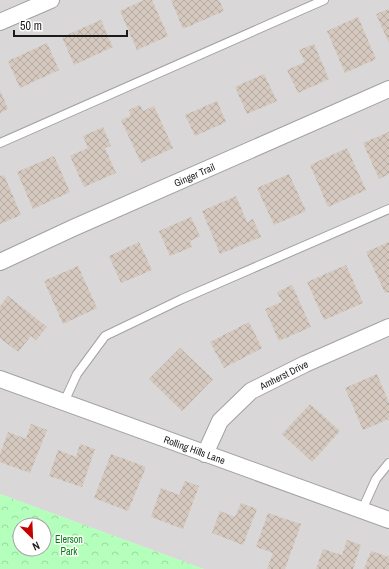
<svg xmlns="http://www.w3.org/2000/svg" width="389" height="569" viewBox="0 0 389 569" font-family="'Archivo Narrow',sans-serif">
	<defs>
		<pattern id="park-crowns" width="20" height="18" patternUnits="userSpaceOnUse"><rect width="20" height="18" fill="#b4ffbb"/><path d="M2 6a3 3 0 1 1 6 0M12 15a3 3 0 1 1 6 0" fill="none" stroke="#9adaa0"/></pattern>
		<pattern id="building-cross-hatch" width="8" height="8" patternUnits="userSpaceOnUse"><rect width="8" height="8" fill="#d5c8be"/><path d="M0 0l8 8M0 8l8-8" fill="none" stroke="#b6aba3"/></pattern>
	</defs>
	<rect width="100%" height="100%" fill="#eee9de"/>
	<path fill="#d9d7d7" d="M0,0h389v569h-185l-204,-75z"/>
	<path fill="url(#park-crowns)" fill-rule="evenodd" d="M0,494l204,75h-204zM20,525h24v24h-24z"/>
	<path fill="url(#building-cross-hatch)" d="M144,0h8l16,36 -31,14 -17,-39z
		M171,0h48l5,11 -41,18z
		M389,9v34l-13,-29z
		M358,17l18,42 -31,14 -18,-42z
		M101,20l12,27 -39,18 -12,-28z
		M47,43l12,27 -39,18 -12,-27z
		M314,44l15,35 -31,14 -11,-23 18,-8 -6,-12z
		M264,74l13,27 -30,13 -12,-27z
		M0,90l8,19 -8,4z
		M217,101l9,21 -31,14 -10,-21z
		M140,105l3,6 11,-5 19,42 -32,15 -20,-43 10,-4 -2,-6z
		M103,127l8,19 -6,2 11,25 -32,14 -14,-31 18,-8 -5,-12z
		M389,132v42l-10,5 -16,-36z
		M347,148l19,42 -38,17 -18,-42z
		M54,156l16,36 -37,17 -16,-37z
		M289,174l17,37 -32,14 -17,-37z
		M4,175l17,40 -21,9v-48z
		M236,196l11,26 6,-3 8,18 -41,17 -18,-43z
		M191,217l9,19 -10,5 2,6 -22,9 -11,-25z
		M139,242l13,28 -31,13 -12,-27z
		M389,242v50l-4,1 -19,-41z
		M346,265l17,38 -39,17 -17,-38z
		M78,266l19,42 -34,16 -19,-43z
		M292,285l19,42 -32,14 -14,-32 17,-7 -5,-10z
		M8,296l39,31 -11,13 -5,-4 -13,16 -18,-14v-32z
		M249,322l13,26 -38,20 -14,-26z
		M180,348l33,31 -31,32 -33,-32z
		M377,374l12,29v16l-26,11 -18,-42z
		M310,404l30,27 -28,31 -30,-28z
		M31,424l16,6 -17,43 -30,-11v-8l8,-22 18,7z
		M80,444l15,5 -13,38 -33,-11 9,-26 18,7z
		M111,454l35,13 -18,44 -34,-13z
		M185,481l14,5 -16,43 -32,-12 10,-29 18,7z
		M241,503l16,6 -14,36 -31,-12 8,-22 15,6z
		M268,513l33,11 -16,45h-18l6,-16 -17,-6z
		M347,540l14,5 -8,24h-37l7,-20 19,6z
		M371,551l18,6v12h-25z"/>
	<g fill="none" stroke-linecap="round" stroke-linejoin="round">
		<defs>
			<path id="service" d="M0,143l324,-143
				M64,402l13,-28 28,-38 77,-37 207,-90
				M362,510l14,-31 13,-16"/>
			<g id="minor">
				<path d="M0,22l51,-22"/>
				<path id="s1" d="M0,262l73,-34 316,-139"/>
				<path id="s2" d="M0,379l389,141"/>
				<path id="s3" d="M205,454l15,-33 31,-30 54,-27 84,-37"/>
			</g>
		</defs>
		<use href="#service" stroke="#a2a2a2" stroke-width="10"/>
		<use href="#minor" stroke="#a2a2a2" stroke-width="18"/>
		<use href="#service" stroke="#fff" stroke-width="8"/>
		<use href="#minor" stroke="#fff" stroke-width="16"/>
	</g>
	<g text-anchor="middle" stroke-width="3" stroke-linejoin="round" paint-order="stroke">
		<g font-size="10" fill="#1b1b1b" stroke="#fff">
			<text dy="4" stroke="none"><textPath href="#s1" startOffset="213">Ginger Trail</textPath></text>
			<text dy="4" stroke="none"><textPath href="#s3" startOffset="116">Amherst Drive</textPath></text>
			<text dy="4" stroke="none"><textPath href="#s2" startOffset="207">Rolling Hills Lane</textPath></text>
		</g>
		<g font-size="10" fill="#00810c" stroke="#fff">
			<text x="69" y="543">Elerson<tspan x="69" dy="12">Park</tspan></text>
		</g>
	</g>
	<g transform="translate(32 537) rotate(156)"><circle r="19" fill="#ffffff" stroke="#a4a4a4"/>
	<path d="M0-3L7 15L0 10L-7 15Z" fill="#c50200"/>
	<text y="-6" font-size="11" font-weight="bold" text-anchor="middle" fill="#1b1b1b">N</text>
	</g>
	<path d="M14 30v6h113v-6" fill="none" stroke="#1b1b1b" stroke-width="2"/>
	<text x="20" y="30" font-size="12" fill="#1b1b1b" stroke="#ffffff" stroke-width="3" paint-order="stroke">50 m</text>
</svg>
